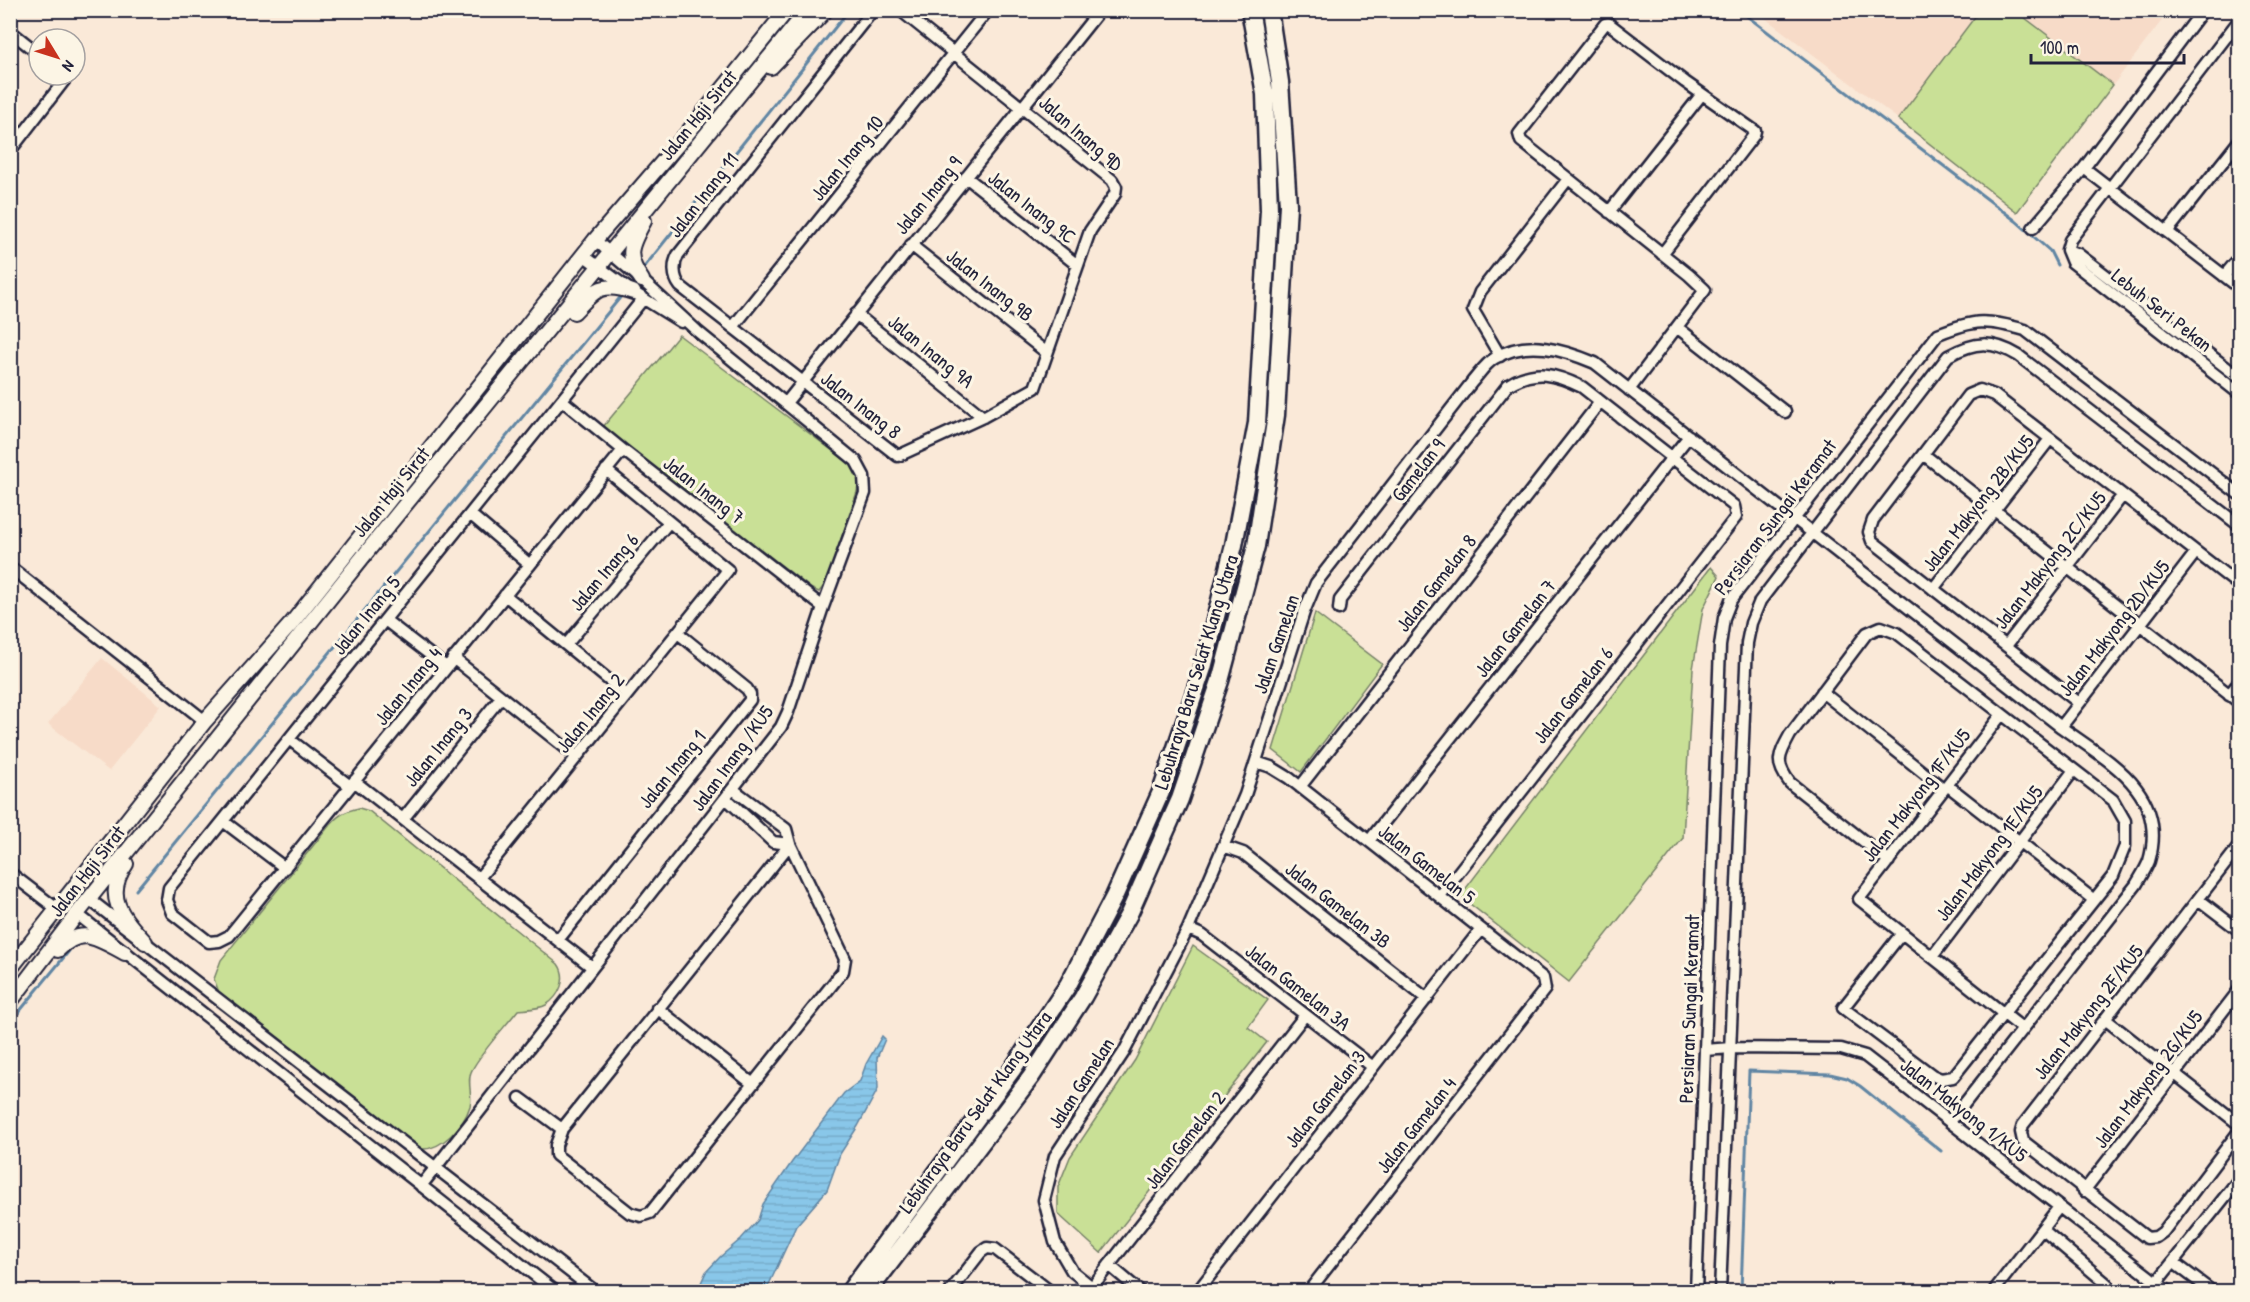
<svg xmlns="http://www.w3.org/2000/svg" width="2250" height="1302" viewBox="0 0 2250 1302" font-family="'Patrick Hand',sans-serif">
	<defs>
		<pattern id="water-rules" width="6" height="5" patternUnits="userSpaceOnUse" patternTransform="scale(1.5)"><rect width="6" height="5" fill="#89c7e9"/><path d="M0 2.5h6" fill="none" stroke="#76abc9"/></pattern>
	</defs>
	<rect width="100%" height="100%" fill="#fae9d8"/>
	<filter id="ink" filterUnits="userSpaceOnUse"><feTurbulence type="fractalNoise" baseFrequency=".0167" numOctaves="2"/><feDisplacementMap in="SourceGraphic" scale="12" xChannelSelector="R" yChannelSelector="G"/><feConvolveMatrix kernelMatrix="1 2 1 2 8 2 1 2 1" color-interpolation-filters="sRGB"/></filter>
	<g filter="url(#ink)">
		<path fill="#f7dbc8" d="M1771,10h209v1l-82,108 -133,-101z
			M2016,11h153l-56,74z
			M102,658l59,48 -52,65 -61,-47z"/>
		<path fill="#c9e096" stroke="#768168" stroke-width="1.5" d="M1980,10l36,1 97,74 -96,127 -119,-93z
			M679,335l175,132 5,13 -2,12 -31,91 -7,9 -7,-3 -209,-162z
			M1711,567l8,9 -16,33 -10,60 -10,169 -114,144 -109,-86z
			M1315,613l67,51 -81,108 -28,-22z
			M359,808l10,3 189,153c10,14 2,32 -12,41 -7,4 -20,4 -28,5 -14,18 -36,41 -46,60 -6,10 1,25 -2,36 -6,20 -29,45 -50,43l-200,-154 -6,-16 7,-19 108,-134c9,-11 16,-15 30,-18z
			M1193,946l75,54 -20,27 19,15 -166,211 -43,-39v-27l12,-30 65,-97z"/>
		<path fill="url(#water-rules)" stroke="#6085a3" stroke-width="1.5" d="M882,1036l3,3 -8,19 1,31 -20,37 -18,28 -13,36 -31,36 -30,65h-58l-8,-6 6,-13 14,-15 21,-18 17,-19 5,-16 29,-42 52,-69 16,-12 6,-17z"/>
		<g fill="none" stroke-linecap="round" stroke-linejoin="round">
			<path stroke="#6085a3" stroke-width="3" d="M1739,10l277,211 34,30 7,14
				M642,270l207,-260
				M136,890l487,-596
				M10,1023l59,-72
				M1741,1292l8,-221 81,3 17,4 13,8 81,65"/>
			<defs>
				<path id="minor" d="M873,10l-195,245c-5,9 -5,22 2,31l218,170 85,-39 52,-29 55,-157 25,-37 1,-7 -4,-7 -212,-170
					M10,31l29,23
					M10,151l57,-74 -2,-2
					M2084,168l156,120
					M966,177l110,87
					M1609,212l93,-118
					M2033,228l51,-60 119,-158
					M2167,232l73,-92
					M911,245l136,108
					M2067,250l3,-10 170,-221
					M2067,250l5,12 168,132
					M2067,250l11,4 162,124
					M583,255l50,37 48,30
					M2224,276l16,-19
					M856,314l127,103
					M733,327l255,-317
					M1678,328l107,84
					M1500,356l-27,-46 7,-18 88,-113
					M1629,390l76,-100 -16,-15 -168,-134 -2,-7 86,-110 3,-1 77,59 70,49 -1,4 -92,119
					M563,401l60,49 200,157
					M786,403l314,-393
					M623,450l-394,486 -10,5 -10,1 -37,-29 -5,-13 2,-12 474,-589
					M1923,454l317,249
					M470,514l60,51
					M10,567l195,154
					M1933,589l117,-150
					M505,595l122,100
					M1339,609l1,-9 168,-215c27,-17 47,-11 74,2l152,119 2,11 -296,379
					M385,620l61,47
					M566,645l103,-123
					M2006,646l117,-151
					M453,658l124,99
					M1822,692l122,97
					M2229,695l11,-14
					M2079,703l-207,-162 -3,-9 4,-12 95,-125 12,-5 14,5 246,191
					M2002,714l-143,185 164,130
					M2061,727l135,-175
					M289,739l61,47
					M1256,762l15,5 18,11 254,200 2,11 -237,303
					M354,781l238,186
					M1947,785l147,115
					M1300,787l300,-385
					M734,790l52,39 4,15 55,115 -2,12 -193,242 -9,3 -11,-3 -74,-58v-10l6,-16 228,-285
					M727,799l46,43 17,2
					M403,819l98,-122
					M223,821l62,47
					M1369,841l320,-405
					M2240,845l-217,280 -2,7 2,9 124,97 9,-1 7,-5 77,-102
					M1223,846l20,7 184,146
					M1889,861l-99,-78c-15,-20 -12,-26 0,-48l77,-102 14,-6 16,6 216,167 12,21v25l-12,30 -160,201 -12,2 -9,-4 -89,-67 59,-75
					M10,873l47,36
					M479,878l249,-308 -122,-100
					M89,899l507,393
					M2198,899l42,32
					M77,914l479,378
					M1188,929l14,6 171,132
					M558,940l192,-240v-6l-3,-5 -69,-56
					M1932,957l142,-187
					M657,1008l96,76
					M2105,1019l135,106
					M1705,1050l26,-2 110,1 24,7 304,236
					M520,1098l42,31
					M421,1186l360,-459 7,-15 35,-105 42,-114 -1,-17 -8,-15 -159,-130 -55,-51 -47,-40
					M2084,1191l156,-202
					M2042,1229l65,55v8
					M2173,1262l40,30
					M1109,1265l32,27
					M1092,1287l213,-272
					M950,1292l31,-40 6,-4 8,1 56,43
					M1098,1292l-26,-21 -17,-29 -11,-42 11,-44 69,-104 64,-123 57,-134 59,-183 12,-29 156,-201c7,-8 14,-19 23,-24 32,-20 69,-8 100,5l466,364c47,34 108,65 88,134 -3,8 -9,17 -13,24l-186,237
					M1197,1292l284,-363
					M1696,1292l24,-646 4,-28 7,-18 207,-266c37,-15 49,-15 87,-4l215,165
					M1720,1292l27,-649 4,-20 9,-22 188,-245c27,-15 44,-16 71,0l221,170
					M1993,1292l66,-85
					M2149,1292l91,-114"/>
				<path id="major" d="M771,67l55,-57
					M642,280c-17,-24 -12,-34 2,-59
					M574,312c21,-22 27,-31 59,-20
					M126,864c-23,32 -4,53 19,78
					M58,950c24,-25 40,-11 67,3
					M10,969l195,-248 86,-97 304,-384 90,-104 102,-126
					M10,1002l67,-88 301,-376 430,-528"/>
				<path id="highway" d="M849,1292l163,-222 56,-85 46,-88 47,-105 42,-124 31,-123 23,-122 12,-213 -4,-116 -15,-84
					M868,1292l163,-215 52,-80 46,-83 51,-115 40,-118 36,-135 20,-131 12,-210 -8,-123 -11,-72"/>
			</defs>
			<use href="#minor" stroke="#22223b" stroke-width="15"/>
			<use href="#major" stroke="#22223b" stroke-width="18"/>
			<use href="#highway" stroke="#22223b" stroke-width="21"/>
			<use href="#minor" stroke="#fcf5e5" stroke-width="10"/>
			<use href="#major" stroke="#fcf5e5" stroke-width="14"/>
			<use href="#highway" stroke="#fcf5e5" stroke-width="16"/>
		</g>
	</g>
	<g text-anchor="middle" stroke-width="6" stroke-linejoin="round" paint-order="stroke">
		<g font-size="20" fill="#22223b" stroke="#fcf5e5">
			<text transform="translate(698 115) rotate(-51)" y="7">Jalan Haji Sirat</text>
			<text transform="translate(1081 133) rotate(41)" y="7">Jalan Inang 9D</text>
			<text transform="translate(847 158) rotate(-51)" y="7">Jalan Inang 10</text>
			<text transform="translate(703 195) rotate(-52)" y="7">Jalan Inang 11</text>
			<text transform="translate(928 195) rotate(-51)" y="7">Jalan Inang 9</text>
			<text transform="translate(1032 207) rotate(38)" y="7">Jalan Inang 9C</text>
			<text transform="translate(990 285) rotate(38)" y="7">Jalan Inang 9B</text>
			<text transform="translate(2162 310) rotate(38)" y="7">Lebuh Seri Pekan</text>
			<text transform="translate(931 351) rotate(39)" y="7">Jalan Inang 9A</text>
			<text transform="translate(861 405) rotate(38)" y="7">Jalan Inang 8</text>
			<text transform="translate(1418 470) rotate(-52)" y="7">Gamelan 9</text>
			<text transform="translate(704 490) rotate(38)" y="7">Jalan Inang 7</text>
			<text transform="translate(391 492) rotate(-51)" y="7">Jalan Haji Sirat</text>
			<text transform="translate(1978 503) rotate(-52)" y="7">Jalan Makyong 2B/KU5</text>
			<text transform="translate(1775 517) rotate(-53)" y="7">Persiaran Sungai Keramat</text>
			<text transform="translate(2050 560) rotate(-52)" y="7">Jalan Makyong 2C/KU5</text>
			<text transform="translate(604 572) rotate(-50)" y="7">Jalan Inang 6</text>
			<text transform="translate(1436 583) rotate(-52)" y="7">Jalan Gamelan 8</text>
			<text transform="translate(366 615) rotate(-51)" y="7">Jalan Inang 5</text>
			<text transform="translate(1515 628) rotate(-52)" y="7">Jalan Gamelan 7</text>
			<text transform="translate(2114 628) rotate(-52)" y="7">Jalan Makyong 2D/KU5</text>
			<text transform="translate(1276 644) rotate(-71)" y="7">Jalan Gamelan</text>
			<text transform="translate(1196 672) rotate(-73)" y="7">Lebuhraya Baru Selat Klang Utara</text>
			<text transform="translate(408 686) rotate(-51)" y="7">Jalan Inang 4</text>
			<text transform="translate(1573 695) rotate(-52)" y="7">Jalan Gamelan 6</text>
			<text transform="translate(590 713) rotate(-51)" y="7">Jalan Inang 2</text>
			<text transform="translate(438 747) rotate(-51)" y="7">Jalan Inang 3</text>
			<text transform="translate(732 758) rotate(-54)" y="7">Jalan Inang /KU5</text>
			<text transform="translate(672 769) rotate(-51)" y="7">Jalan Inang 1</text>
			<text transform="translate(1916 795) rotate(-52)" y="7">Jalan Makyong 1F/KU5</text>
			<text transform="translate(1989 853) rotate(-53)" y="7">Jalan Makyong 1E/KU5</text>
			<text transform="translate(1427 864) rotate(38)" y="7">Jalan Gamelan 5</text>
			<text transform="translate(87 871) rotate(-52)" y="7">Jalan Haji Sirat</text>
			<text transform="translate(1338 905) rotate(38)" y="7">Jalan Gamelan 3B</text>
			<text transform="translate(1298 987) rotate(38)" y="7">Jalan Gamelan 3A</text>
			<text transform="translate(1689 1009) rotate(-88)" y="7">Persiaran Sungai Keramat</text>
			<text transform="translate(2088 1012) rotate(-52)" y="7">Jalan Makyong 2F/KU5</text>
			<text transform="translate(2148 1079) rotate(-53)" y="7">Jalan Makyong 2G/KU5</text>
			<text transform="translate(1081 1083) rotate(-57)" y="7">Jalan Gamelan</text>
			<text transform="translate(1325 1099) rotate(-52)" y="7">Jalan Gamelan 3</text>
			<text transform="translate(1964 1110) rotate(38)" y="7">Jalan Makyong 1/KU5</text>
			<text transform="translate(975 1112) rotate(-54)" y="7">Lebuhraya Baru Selat Klang Utara</text>
			<text transform="translate(1416 1125) rotate(-52)" y="7">Jalan Gamelan 4</text>
			<text transform="translate(1185 1140) rotate(-52)" y="7">Jalan Gamelan 2</text>
		</g>
	</g>
	<rect width="2250" height="1302" fill="none" stroke="#fcf5e5" stroke-width="36"/>
	<rect x="18" y="18" width="2214" height="1266" fill="none" stroke="#22223b" stroke-width="2" filter="url(#ink)"/>
	<g transform="translate(57 57) rotate(128)"><circle r="28" fill="#fcf5e5" stroke="#a5a1a1" stroke-width="1.5"/>
	<path d="M0-4.5L10 22L0 15L-10 22Z" fill="#c8321e"/>
	<text y="-9" font-size="16" font-weight="bold" text-anchor="middle" fill="#22223b">N</text>
	</g>
	<path d="M2031 54v9h153v-9" fill="none" stroke="#22223b" stroke-width="3"/>
	<text x="2040" y="54" font-size="18" fill="#22223b" stroke="#fcf5e5" stroke-width="4.5" paint-order="stroke">100 m</text>
</svg>
